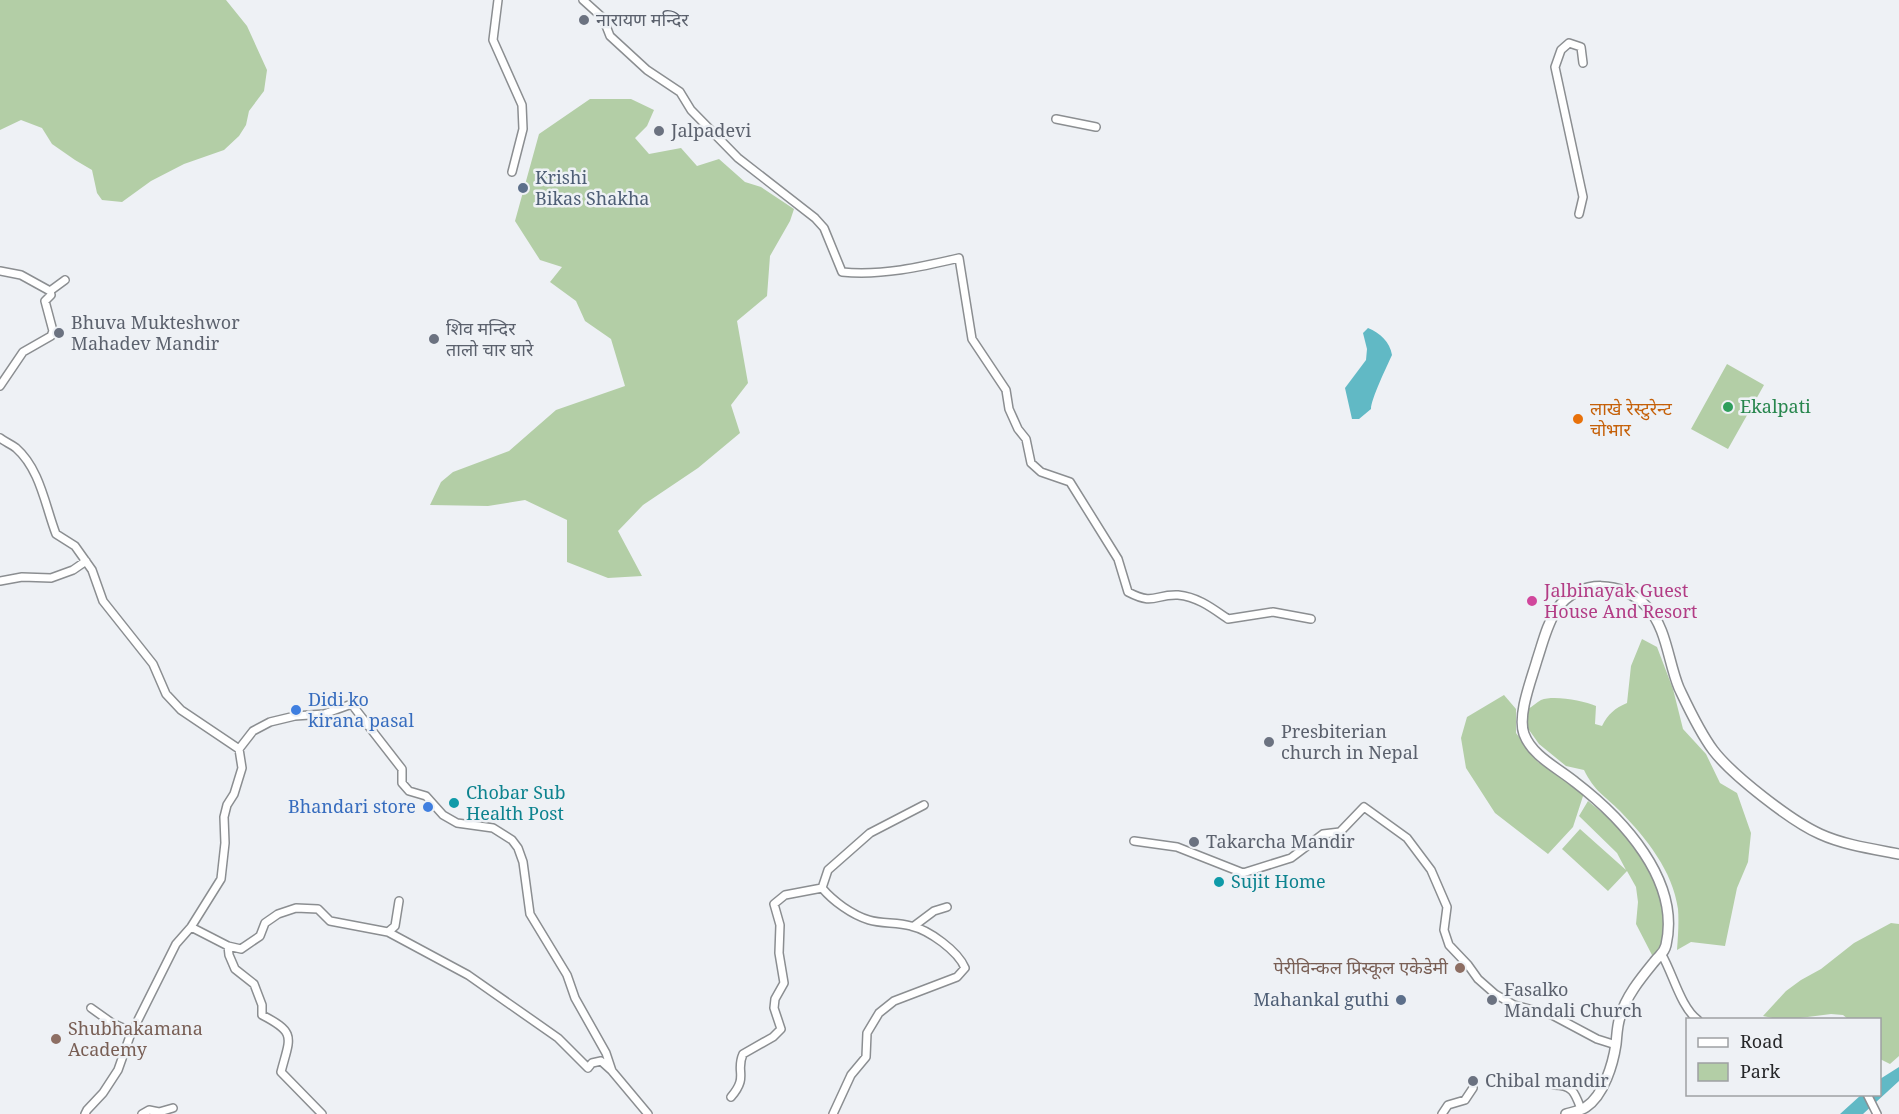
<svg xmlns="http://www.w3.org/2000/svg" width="1899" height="1114" viewBox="0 0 1899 1114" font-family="'Noto Serif','Noto Sans Devanagari',serif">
	<rect width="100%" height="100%" fill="#eef1f5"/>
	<path fill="#b3cea6" d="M0,0h226l21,26 20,44 -3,21 -15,20 -3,14 -7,11 -15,14 -40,14 -33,17 -29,21 -20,-2 -5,-7 -5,-23 -17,-10 -23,-16 -10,-16 -21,-8 -21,10z
		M590,99h41l23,11 -7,16 -12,12 14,16 32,-6 16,18 22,-7 26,23 16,5 33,22 -4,12 -20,35 -3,40 -30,25 11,62 -17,22 9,28 -42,35 -55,37 -25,26 24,45 -34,2 -41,-16v-42l-42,-20 -37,6 -58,-1 11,-23 12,-10 56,-21 47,-41 69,-24 -14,-47 -26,-18 -9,-20 -26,-19 12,-15 -22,-7 -25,-39 24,-87z
		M1727,364l37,21 -36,64 -37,-20z
		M1642,639l15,8 16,42 10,40 23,25 14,29 17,10 14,40 -3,29 -11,26 -12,58 -34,-4 -14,8c1,-13 2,-28 1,-41 -5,-38 -32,-71 -58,-98 -16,-16 -25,-19 -36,-41l-18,-4 -27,-22 -12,-17 1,-18c4,-2 9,-7 13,-9 14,-5 42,1 55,6l-1,18 7,2c6,-12 13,-18 25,-23l4,-37z
		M1504,695l12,14v24l22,29 46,31 -11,34 -25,27 -53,-41 -29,-45 -5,-30 6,-21z
		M1588,801l22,18 20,20 33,47 6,43 -10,29 -7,-3 -16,-31 2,-22 -2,-15 -9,-16 -19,20 -46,-42 18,-20 46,41 -9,-17 -38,-37z
		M1891,923l8,1v132l-9,8 -10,-5v-39l-32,-1 -5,-4 -12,-1 -39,5h-15l-14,-3 23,-25 15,-11 20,-11 33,-26z"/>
	<path fill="#61b9c5" d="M1368,328c12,5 22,14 24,27 -5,11 -21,44 -21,54l-12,10h-7l-7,-31 21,-28 1,-11 -4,-16z
		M1899,1067v14l-36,33h-23l21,-19 19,-1v-15z"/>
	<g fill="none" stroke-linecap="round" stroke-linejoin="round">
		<defs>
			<path id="street" d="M498,0l-5,40 29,65 1,24 -11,43
				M583,0l20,18 7,18 37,34 33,22 11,18 47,48 77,60 9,10 18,44c39,4 79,-5 117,-14l13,81 34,51 3,19 9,20 8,10 5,24 10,9 29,10 48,77 10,33c27,14 26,2 50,3 20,2 34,13 50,24l45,-7 38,7
				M1056,119l40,8
				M1579,214l4,-17 -28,-130 6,-17 8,-7 12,4 2,16
				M0,271l21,4 29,16 15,-11
				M0,386l23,-34 28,-16 2,-5 -8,-30 6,-6 -1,-4
				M0,438c5,4 11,6 16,10 24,21 29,57 40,86l19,12 17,24 11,31 50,63 13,30 15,16 58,39 3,19 -8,26 -7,11 -3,12 1,26 -4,36 -30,48 -15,17 -46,92 -12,34 -15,23 -16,17 -2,4
				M0,581l22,-4 29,1 22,-8 13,-9
				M239,749l14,-18 17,-9 25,-6 29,-2 25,-9 4,1 49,63v14l7,8 17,5 17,19 14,8 36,5 19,12 6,8 5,14 7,52 37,61 8,23 31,55 6,18 36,43
				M1134,841l43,6 66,26 48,-15 32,-24 17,-2 24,-25 43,31 24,32 16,37 -3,23 5,15 19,20 10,14 17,15 19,11 38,10 45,24 19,6
				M914,926l20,-15 13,-4
				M191,927l37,19 1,9 6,14 19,15 8,21v10c35,18 28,22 19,57l41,42
				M388,932l80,43 90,63 30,30 4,-5 9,-2 10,9
				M228,946l13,3 19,-13 5,-13 13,-9 18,-6 22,1 12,12 58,11 7,-6 4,-25
				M1662,955c11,19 19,53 36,65
				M91,1008l21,15 20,9
				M1554,1085c19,0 21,8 27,24
				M1867,1094l10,20
				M731,1097c18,-21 4,-25 12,-43l30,-17 8,-8 -7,-21 1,-9 9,-16 -5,-30 1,-28 -6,-21 11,-9 37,-7
				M142,1114l7,-4 10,2 14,-4
				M833,1114l18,-39 15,-18 1,-24 12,-20 15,-12 63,-24 8,-9c-7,-17 -36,-38 -54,-42 -14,-4 -29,-2 -42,-6 -17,-5 -36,-19 -47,-32l6,-18 42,-37 54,-28
				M1442,1114l6,-9 17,-5 8,-12"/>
			<path id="secondary" d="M1566,1114c7,-2 14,-3 20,-7 18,-12 27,-43 30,-63 1,-9 1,-18 4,-27 6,-21 21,-39 34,-55 5,-7 10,-8 12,-17 15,-65 -44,-127 -91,-163 -17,-14 -43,-26 -51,-48 -7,-19 8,-56 13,-74 6,-18 10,-36 20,-51 22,-31 66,-28 90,-2 20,21 21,55 32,81 10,21 20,43 34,62 19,25 78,71 107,84 24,11 53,15 79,20"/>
		</defs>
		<use href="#street" stroke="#8b8e91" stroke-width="10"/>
		<use href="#secondary" stroke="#8b8e91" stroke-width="12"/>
		<use href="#street" stroke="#fff" stroke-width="7"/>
		<use href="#secondary" stroke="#fff" stroke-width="9"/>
	</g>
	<g fill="#6b7280" stroke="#eef1f5" stroke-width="2">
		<circle cx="584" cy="20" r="6"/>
		<circle cx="659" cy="131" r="6"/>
		<circle cx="59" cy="333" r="6"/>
		<circle cx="434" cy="339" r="6"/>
		<circle cx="1269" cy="742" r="6"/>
		<circle cx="1194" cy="842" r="6"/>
		<circle cx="1492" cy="1000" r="6"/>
		<circle cx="1473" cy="1081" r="6"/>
	</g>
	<g fill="#5c6f8a" stroke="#eef1f5" stroke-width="2">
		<circle cx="523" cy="188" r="6"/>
		<circle cx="1401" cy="1000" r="6"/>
	</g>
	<circle fill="#2e9e5b" stroke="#eef1f5" stroke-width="2" cx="1728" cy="407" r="6"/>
	<circle fill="#e8710a" stroke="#eef1f5" stroke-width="2" cx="1578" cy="419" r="6"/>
	<circle fill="#d1479c" stroke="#eef1f5" stroke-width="2" cx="1532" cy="601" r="6"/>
	<g fill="#3f7fe0" stroke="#eef1f5" stroke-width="2">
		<circle cx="296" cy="710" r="6"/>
		<circle cx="428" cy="807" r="6"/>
	</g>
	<g fill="#0f9aa8" stroke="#eef1f5" stroke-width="2">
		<circle cx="454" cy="803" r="6"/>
		<circle cx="1219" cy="882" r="6"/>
	</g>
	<g fill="#8d6e63" stroke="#eef1f5" stroke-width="2">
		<circle cx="1460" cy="968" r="6"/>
		<circle cx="56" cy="1039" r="6"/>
	</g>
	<g text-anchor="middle" stroke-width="5" stroke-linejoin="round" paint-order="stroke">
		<g font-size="18" fill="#5b616d" stroke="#eef1f5" text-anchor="start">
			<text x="596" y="26">नारायण मन्दिर</text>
			<text x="671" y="137">Jalpadevi</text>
			<text x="71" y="329">Bhuva Mukteshwor<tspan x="71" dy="21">Mahadev Mandir</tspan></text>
			<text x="446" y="335">शिव मन्दिर<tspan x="446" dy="21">तालो चार घारे</tspan></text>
			<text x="1281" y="738">Presbiterian<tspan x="1281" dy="21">church in Nepal</tspan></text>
			<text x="1206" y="848">Takarcha Mandir</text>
			<text x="1504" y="996">Fasalko<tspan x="1504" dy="21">Mandali Church</tspan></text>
			<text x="1485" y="1087">Chibal mandir</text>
		</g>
		<g font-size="18" fill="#4e5e75" stroke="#eef1f5" text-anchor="start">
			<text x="535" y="184">Krishi<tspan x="535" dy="21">Bikas Shakha</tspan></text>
			<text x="1389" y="1006" text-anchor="end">Mahankal guthi</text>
		</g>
		<g font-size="18" fill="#27864d" stroke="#eef1f5" text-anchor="start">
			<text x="1740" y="413">Ekalpati</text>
		</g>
		<g font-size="18" fill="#c56008" stroke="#eef1f5" text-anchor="start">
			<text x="1590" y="415">लाखे रेस्टुरेन्ट<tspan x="1590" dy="21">चोभार</tspan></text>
		</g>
		<g font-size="18" fill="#b23c85" stroke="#eef1f5" text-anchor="start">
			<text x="1544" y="597">Jalbinayak Guest<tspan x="1544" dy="21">House And Resort</tspan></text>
		</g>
		<g font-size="18" fill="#366cbe" stroke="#eef1f5" text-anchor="start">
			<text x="308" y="706">Didi ko<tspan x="308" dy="21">kirana pasal</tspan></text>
			<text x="416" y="813" text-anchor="end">Bhandari store</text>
		</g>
		<g font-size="18" fill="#0d838f" stroke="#eef1f5" text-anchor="start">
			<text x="466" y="799">Chobar Sub<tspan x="466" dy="21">Health Post</tspan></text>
			<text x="1231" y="888">Sujit Home</text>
		</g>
		<g font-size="18" fill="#785e54" stroke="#eef1f5" text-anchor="end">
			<text x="1448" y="974">पेरीविन्कल प्रिस्कूल एकेडेमी</text>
			<text x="68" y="1035" text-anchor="start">Shubhakamana<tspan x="68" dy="21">Academy</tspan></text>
		</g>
	</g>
	<rect x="1686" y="1018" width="195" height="78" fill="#eef1f5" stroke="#9ea0a3" stroke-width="1.5"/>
	<rect x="1698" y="1038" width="30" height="9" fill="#ffffff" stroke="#9ea0a3" stroke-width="1.5"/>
	<text x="1740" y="1048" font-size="18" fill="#262729">Road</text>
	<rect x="1698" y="1063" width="30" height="18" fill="#b3cea6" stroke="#9ea0a3" stroke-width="1.5"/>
	<text x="1740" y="1078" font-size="18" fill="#262729">Park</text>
</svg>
